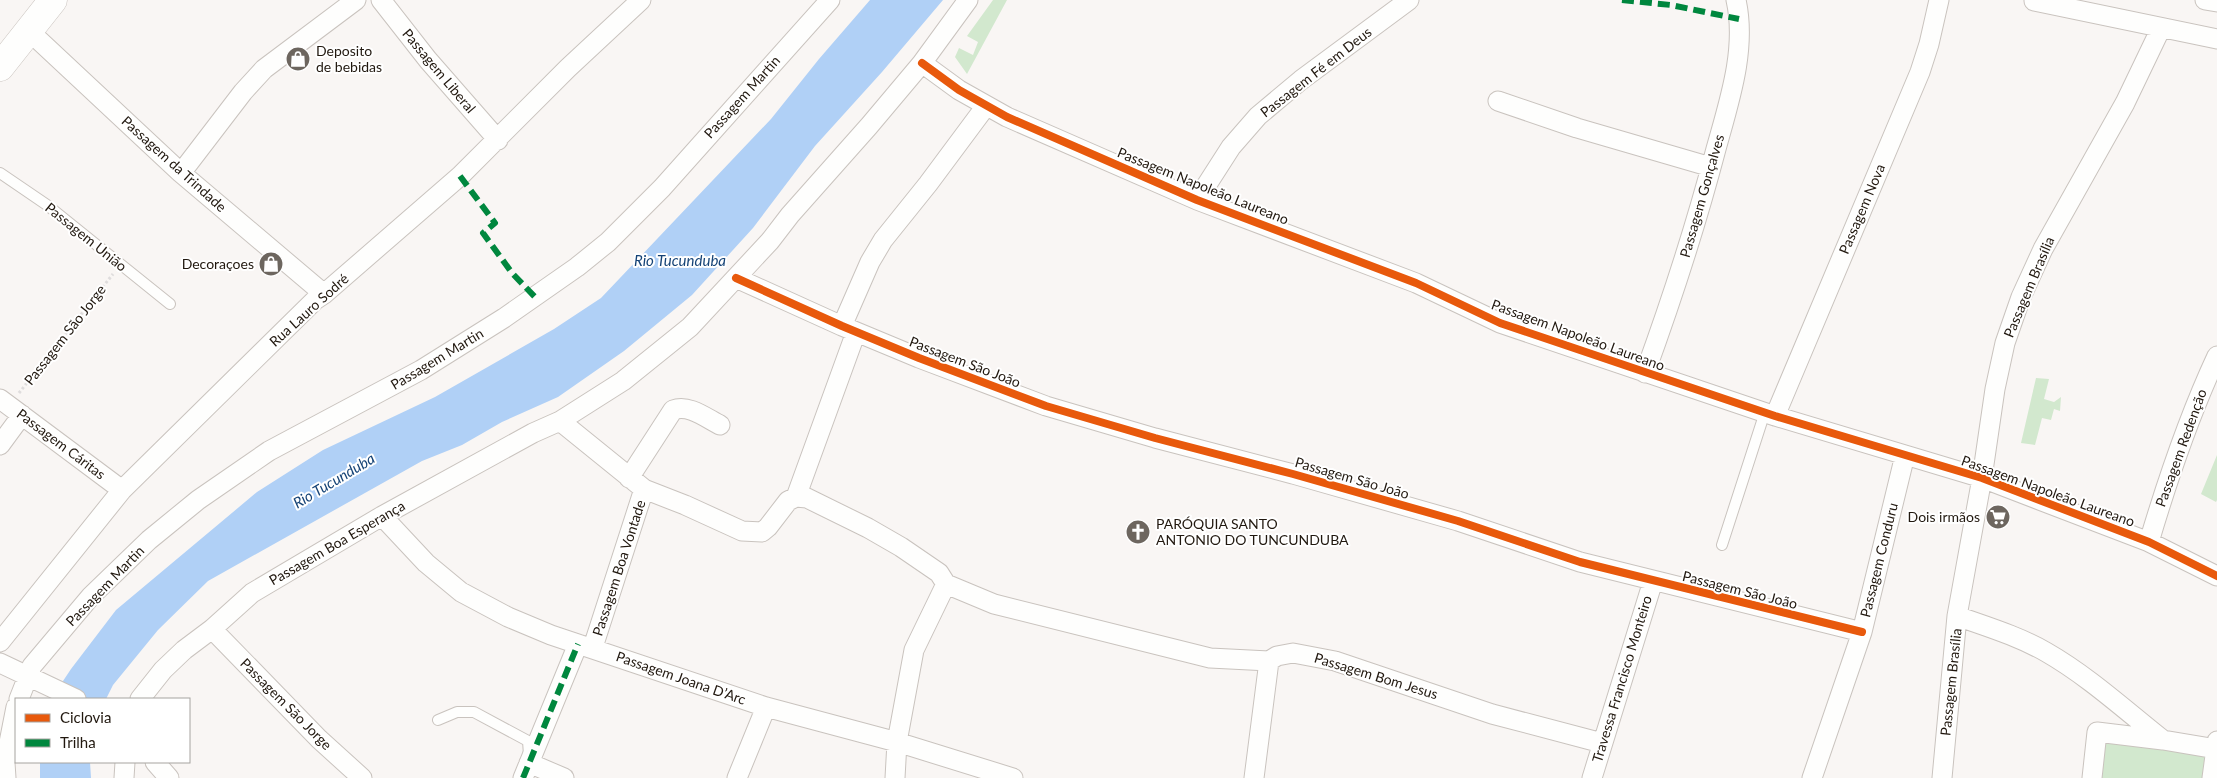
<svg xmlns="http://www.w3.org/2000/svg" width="2217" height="778" viewBox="0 0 2217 778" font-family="Lato,sans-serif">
	<rect width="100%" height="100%" fill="#f9f6f4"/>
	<path fill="#d2e8ce" d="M993,0h14l-40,74 -12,-17 4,-9 14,7 5,-13 -11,-6z
		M2036,378l13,1 -5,20 10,3 7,-5 -1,14 -6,-2 -3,11 -9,-2 -7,27 -14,-2z
		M2217,455v45l-1,2 -15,-8z
		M2099,739l111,16 -3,23h-113z"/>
	<path fill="#b0d0f6" d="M870,0h73l-61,72 -67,74 -62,82 -61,67 -68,56 -66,46 -56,25 -40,23 -40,16 -214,120 -50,49 -45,55 -7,14h-55l20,-30 45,-59 141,-118 66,-42 112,-53 119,-68 47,-31 170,-179 48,-60z
		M40,762h50l1,16h-51z"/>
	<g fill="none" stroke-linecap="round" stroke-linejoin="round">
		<defs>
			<path id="lane" d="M0,173l47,32 123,99
				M1722,545l43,-133
				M438,720l19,-8h17l54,29 1,14"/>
			<path id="street" d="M381,0l47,60 70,80
				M2205,0l12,2
				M2034,1l183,38
				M28,30l153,143 143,121
				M922,63l37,27 48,27 190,83 219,83 84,40 275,93 207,62 167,64 68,34
				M1498,101l79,27 134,39
				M181,173l62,-81 21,-23 92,-69
				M1197,200l34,-53 27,-31 43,-36 108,-80
				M736,278l106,48 77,32 127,48 109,32 138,36 165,47 122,41 282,70
				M842,326l28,-64 13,-22 45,-56 58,-78
				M1645,373c27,-74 51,-148 71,-224 13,-47 31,-100 20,-149
				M0,399l122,91
				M1775,416l145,-344 9,-28 10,-44
				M560,421l84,68 41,16 57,26 20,1 6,-5 20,-26 8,-4 11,1 61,30 33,19 38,26 7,11 48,20 216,54 59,3 8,-5 16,-3 42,8 157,53 110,29
				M0,445l22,-30
				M629,478l44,-68c16,-6 33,8 47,15
				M796,497l60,-165
				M382,516l44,47 35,29 47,25 43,18 215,72 131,35 116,36
				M2149,542c19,-64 40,-126 68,-186
				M1957,616c31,11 61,20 89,36 42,24 79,58 117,88
				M212,629l107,110 43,39
				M0,642l122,-152 193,-190 9,-6 136,-118 108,-108 73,-68
				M593,647l51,-158
				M0,663l76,36
				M19,699l13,-33 59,-70 58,-56 49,-40 71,-49 152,-81 83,-52 73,-51 31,-25 54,-54 168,-188
				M140,699l23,-29 21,-20 28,-21 40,-36 130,-77 151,-83 27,-12 63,-40 67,-54 80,-86 20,-26 79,-89 53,-63 46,-63
				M155,762l14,16
				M529,763l35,15
				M6,778l-1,-15 11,-56
				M124,778l1,-16
				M523,778l55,-134
				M737,778l29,-71
				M895,778l2,-36 17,-92 32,-66
				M1254,778l15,-117
				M1592,778l61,-197
				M1812,778l50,-146 43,-177
				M1942,778l15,-162 25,-138 13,-89 10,-46 16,-46 22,-48 82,-146 36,-75
				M2092,778l5,-46 66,8 53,9
				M2212,778l5,-37"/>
			<path id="secondary" d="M0,67l53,-67"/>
		</defs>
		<use href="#lane" stroke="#c9c3be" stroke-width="12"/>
		<use href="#street" stroke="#c9c3be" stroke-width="21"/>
		<use href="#secondary" stroke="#c9c3be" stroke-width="29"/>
		<path stroke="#dfdddd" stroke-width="3" stroke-dasharray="2.5 2.5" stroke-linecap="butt" d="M19,393l94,-119"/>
		<use href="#lane" stroke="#fefefd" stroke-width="10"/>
		<use href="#street" stroke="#fefefd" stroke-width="19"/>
		<use href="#secondary" stroke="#fefefd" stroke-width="28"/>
		<path stroke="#00873e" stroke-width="6" stroke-dasharray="12 6" stroke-linecap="butt" d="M1622,0l49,5 68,14
			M460,176l35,47 -12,10 29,40 23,24
			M523,778l55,-134"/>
		<defs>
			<path id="cycleway" d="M922,63l37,27 48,27 190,83 219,83 84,40 275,93 207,62 167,64 68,34
				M736,278l106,48 77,32 127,48 109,32 138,36 165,47 122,41 282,70"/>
		</defs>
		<use href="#cycleway" stroke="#fff" stroke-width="11"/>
		<use href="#cycleway" stroke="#e8590c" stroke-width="8"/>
	</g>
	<defs>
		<symbol id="shop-disc" viewBox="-11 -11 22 22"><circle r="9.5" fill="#6d665f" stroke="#fff"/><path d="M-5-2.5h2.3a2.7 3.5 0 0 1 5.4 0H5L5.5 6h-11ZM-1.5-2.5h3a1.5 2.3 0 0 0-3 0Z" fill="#fff"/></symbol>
		<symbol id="supermarket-disc" viewBox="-11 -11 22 22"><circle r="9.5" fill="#6d665f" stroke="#fff"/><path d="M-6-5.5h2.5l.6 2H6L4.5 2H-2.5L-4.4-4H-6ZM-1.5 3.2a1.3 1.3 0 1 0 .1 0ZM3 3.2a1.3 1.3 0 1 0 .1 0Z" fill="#fff"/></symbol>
		<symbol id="church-disc" viewBox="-11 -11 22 22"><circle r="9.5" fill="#6d665f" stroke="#fff"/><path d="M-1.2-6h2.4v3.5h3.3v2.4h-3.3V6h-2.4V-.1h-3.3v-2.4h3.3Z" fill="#fff"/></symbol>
	</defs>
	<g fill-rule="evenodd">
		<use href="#shop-disc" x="284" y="45" width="28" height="28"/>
		<use href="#shop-disc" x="257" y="250" width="28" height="28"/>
		<use href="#supermarket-disc" x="1984" y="503" width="28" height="28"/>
		<use href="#church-disc" x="1124" y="518" width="28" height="28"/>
	</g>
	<g text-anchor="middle" stroke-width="4" stroke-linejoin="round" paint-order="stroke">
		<g font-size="14" fill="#21180f" stroke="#fff" text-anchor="start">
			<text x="316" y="56">Deposito<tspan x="316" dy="16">de bebidas</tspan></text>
			<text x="254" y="269" text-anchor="end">Decoraçoes</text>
			<text x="1980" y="522" text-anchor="end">Dois irmãos</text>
			<text x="1156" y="529">PARÓQUIA SANTO<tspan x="1156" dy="16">ANTONIO DO TUNCUNDUBA</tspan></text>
		</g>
		<g font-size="14" fill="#21180f" stroke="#fff">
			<text transform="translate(439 71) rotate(50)" y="5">Passagem Liberal</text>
			<text transform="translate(1316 72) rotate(-38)" y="5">Passagem Fé em Deus</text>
			<text transform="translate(742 97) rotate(-48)" y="5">Passagem Martin</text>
			<text transform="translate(174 164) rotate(42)" y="5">Passagem da Trindade</text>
			<text transform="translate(1203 186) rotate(22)" y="5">Passagem Napoleão Laureano</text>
			<text transform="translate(1702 196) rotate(-74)" y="5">Passagem Gonçalves</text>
			<text transform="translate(1862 209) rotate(-67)" y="5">Passagem Nova</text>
			<text transform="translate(86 237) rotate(39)" y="5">Passagem União</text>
			<text transform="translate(2029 287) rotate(-67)" y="5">Passagem Brasília</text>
			<text transform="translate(309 310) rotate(-42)" y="5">Rua Lauro Sodré</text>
			<text transform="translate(65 335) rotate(-52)" y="5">Passagem São Jorge</text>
			<text transform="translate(1578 335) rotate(20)" y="5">Passagem Napoleão Laureano</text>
			<text transform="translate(437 359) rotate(-31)" y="5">Passagem Martin</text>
			<text transform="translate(965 362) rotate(21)" y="5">Passagem São João</text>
			<text transform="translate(61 444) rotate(37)" y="5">Passagem Cáritas</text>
			<text transform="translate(2181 448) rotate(-70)" y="5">Passagem Redenção</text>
			<text transform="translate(1352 478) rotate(16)" y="5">Passagem São João</text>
			<text transform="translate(2048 491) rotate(20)" y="5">Passagem Napoleão Laureano</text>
			<text transform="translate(337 543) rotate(-30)" y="5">Passagem Boa Esperança</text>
			<text transform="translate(1879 560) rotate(-76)" y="5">Passagem Conduru</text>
			<text transform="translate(619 568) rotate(-72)" y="5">Passagem Boa Vontade</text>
			<text transform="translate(105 586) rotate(-46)" y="5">Passagem Martin</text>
			<text transform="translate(1740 590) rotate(14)" y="5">Passagem São João</text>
			<text transform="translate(1376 676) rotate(17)" y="5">Passagem Bom Jesus</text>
			<text transform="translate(681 678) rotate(19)" y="5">Passagem Joana D’Arc</text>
			<text transform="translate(1622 679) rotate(-73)" y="5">Travessa Francisco Monteiro</text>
			<text transform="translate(1951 682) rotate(-84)" y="5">Passagem Brasília</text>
			<text transform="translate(286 704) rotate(45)" y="5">Passagem São Jorge</text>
		</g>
		<g font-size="15" font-style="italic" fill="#154376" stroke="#fff">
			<text x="680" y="266">Rio Tucunduba</text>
			<text transform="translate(334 481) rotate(-31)" y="5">Rio Tucunduba</text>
		</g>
	</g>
	<rect x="15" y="698" width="175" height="65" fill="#ffffff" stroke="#a6a39f"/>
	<rect x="25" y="714" width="25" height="8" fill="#e8590c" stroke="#a6a39f"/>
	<text x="60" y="723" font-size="15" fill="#21180f">Ciclovia</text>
	<rect x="25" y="739" width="25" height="8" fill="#00873e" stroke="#a6a39f"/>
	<text x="60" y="748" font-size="15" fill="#21180f">Trilha</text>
</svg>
